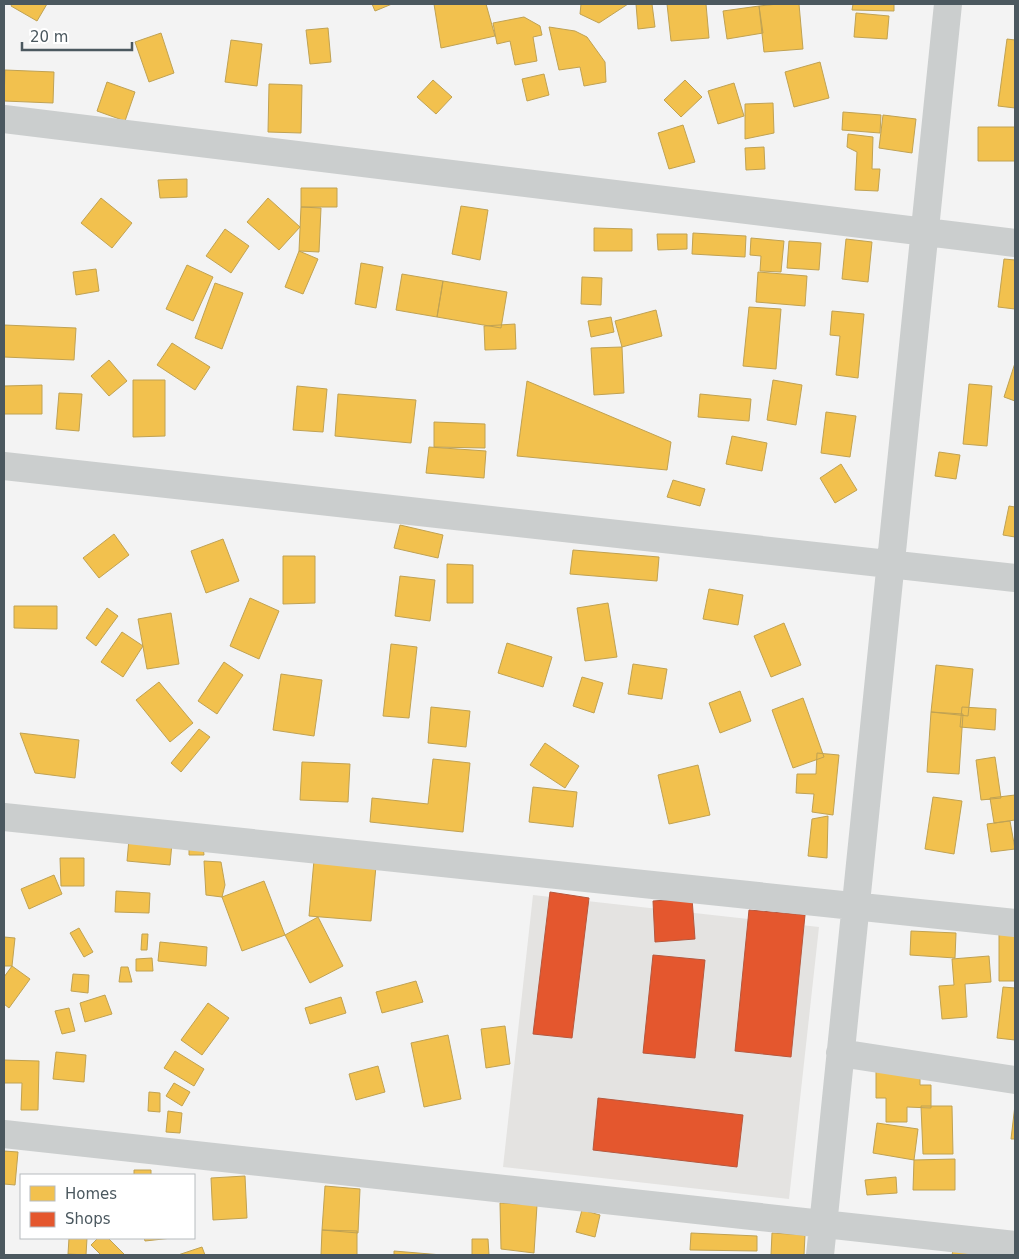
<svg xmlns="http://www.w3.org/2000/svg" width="1019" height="1259" viewBox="0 0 1019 1259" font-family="'DejaVu Sans',sans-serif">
	<rect width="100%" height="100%" fill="#f3f3f3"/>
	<path fill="#e4e3e1" d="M533,895l286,32 -30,272 -286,-32z"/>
	<path fill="#f2c14e" stroke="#c0a253" d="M12,4h35l-10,17 -26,-15z
		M372,4h20l-17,7z
		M434,4h52l9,32 -54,12z
		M581,4h47l-29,19 -19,-9z
		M636,4h16l3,23 -17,2z
		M667,4h39l3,34 -38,3z
		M778,4h21l4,45 -39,3 -5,-46z
		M853,4h41v7l-42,-1z
		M759,6l4,27 -36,6 -4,-28z
		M856,13l33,3 -2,23 -33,-2z
		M524,17l16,9 2,9 -9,2 4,24 -22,4 -5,-24 -13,3 -4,-21z
		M549,27l26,4 12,6 18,25 1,20 -22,4 -4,-19 -21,3z
		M328,28l3,34 -21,2 -4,-34z
		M161,33l13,40 -25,9 -14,-40z
		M1007,39l8,1v68l-17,-2z
		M231,40l31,4 -5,42 -32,-4z
		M820,62l9,36 -35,9 -9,-35z
		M5,70l49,2 -1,31 -49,-2z
		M544,74l5,21 -22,6 -5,-22z
		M433,80l19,17 -16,17 -19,-17z
		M685,80l17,17 -21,20 -17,-17z
		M107,82l28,10 -10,29 -28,-10z
		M734,83l10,33 -26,8 -10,-33z
		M269,84l33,1 -1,48 -33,-1z
		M773,103l1,30 -29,6v-35z
		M843,112l38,3 -1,18 -38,-3z
		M883,115l33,4 -4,34 -33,-5z
		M683,125l12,37 -26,7 -11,-36z
		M978,127h37v34h-37z
		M848,134l25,3 -1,32h8l-2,22 -23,-1 2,-38 -10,-5z
		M764,147l1,22 -19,1 -1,-22z
		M187,179v18l-27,1 -2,-18z
		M301,188h36v19h-36z
		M101,198l31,25 -20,25 -31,-25z
		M268,198l32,29 -21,23 -32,-28z
		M461,206l27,4 -8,50 -28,-6z
		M301,207l20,1 -2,44 -20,-1z
		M594,228l38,1v22h-38z
		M225,229l24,17 -18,27 -25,-17z
		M693,233l53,3 -1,21 -53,-3z
		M657,234h30v15l-29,1z
		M751,238l33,3 -3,31 -21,-1 1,-15 -11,-1z
		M846,239l26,3 -4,40 -26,-3z
		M789,241l32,2 -2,27 -32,-2z
		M299,251l19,8 -15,35 -18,-7z
		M1004,259l11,1v49l-17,-2z
		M361,263l22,4 -7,41 -21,-4z
		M187,265l26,12 -20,44 -27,-12z
		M96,269l3,22 -23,4 -3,-23z
		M758,272l49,4 -2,30 -49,-4z
		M402,274l41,7 -6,36 -41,-7z
		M582,277l20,1 -1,27 -20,-1z
		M443,281l64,11 -6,36 -64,-11z
		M215,283l28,10 -21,56 -27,-11z
		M749,307l32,2 -5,60 -33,-3z
		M656,310l6,26 -40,11 -7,-26z
		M832,311l32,3 -6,64 -22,-3 4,-39 -10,-1z
		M611,317l3,15 -23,5 -3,-16z
		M515,324l1,25 -31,1 -1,-24z
		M4,325l72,3 -2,32 -70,-3z
		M172,343l38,24 -15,23 -38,-25z
		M622,347l2,46 -30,2 -3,-47z
		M109,360l18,21 -18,15 -18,-20z
		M1015,363v38l-11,-4z
		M133,380h32v56l-32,1z
		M773,380l29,5 -6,40 -29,-5z
		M527,381l144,61 -4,28 -150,-14z
		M969,384l23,2 -5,60 -24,-2z
		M42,385v29h-38v-28z
		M297,386l30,3 -4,43 -30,-2z
		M59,393l23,1 -3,37 -23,-2z
		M338,394l78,6 -5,43 -76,-7z
		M700,394l51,5 -2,22 -51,-4z
		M826,412l30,4 -6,41 -29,-4z
		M434,422l51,2v24l-51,-1z
		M732,436l35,7 -5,28 -36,-7z
		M429,447l57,4 -2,27 -58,-5z
		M939,452l21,3 -4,24 -21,-3z
		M841,464l16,26 -22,13 -15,-25z
		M673,480l32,9 -5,17 -33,-9z
		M1009,506l6,1v30l-12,-2z
		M400,525l43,10 -5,23 -44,-10z
		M114,534l15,21 -30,23 -16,-20z
		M223,539l16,42 -33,12 -15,-42z
		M573,550l86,7 -2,24 -87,-7z
		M283,556h32v47l-32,1z
		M447,564l26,1v38h-26z
		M400,576l35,4 -5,41 -35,-5z
		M709,589l34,6 -5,30 -35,-6z
		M250,598l29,13 -20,48 -29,-13z
		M608,603l9,54 -32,4 -8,-53z
		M14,606h43v23l-43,-1z
		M107,608l11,8 -22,30 -10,-8z
		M171,613l8,51 -32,5 -9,-50z
		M784,623l17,42 -30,12 -17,-41z
		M122,632l21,14 -20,31 -22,-15z
		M507,643l45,14 -9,30 -45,-14z
		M391,644l26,3 -8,71 -26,-2z
		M224,662l19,13 -26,39 -19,-13z
		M633,664l34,5 -5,30 -34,-5z
		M936,665l37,4 -5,47 -37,-4z
		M281,674l41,6 -8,56 -41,-6z
		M582,677l21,6 -9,30 -21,-7z
		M159,682l34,41 -23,19 -34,-42z
		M740,691l11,30 -31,12 -11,-30z
		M803,698l21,59 -31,11 -21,-58z
		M431,707l39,4 -4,36 -38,-4z
		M962,707l34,2 -1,21 -35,-3z
		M931,712l32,2 -4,60 -32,-2z
		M199,729l11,8 -29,35 -10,-9z
		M20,733l59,7 -4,38 -40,-5z
		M545,743l34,23 -14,22 -35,-23z
		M817,753l22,2 -6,60 -21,-3 2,-18 -18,-1 1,-19h19z
		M995,757l6,41 -20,2 -5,-40z
		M433,759l37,4 -7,69 -93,-10 2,-24 56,6z
		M302,762l48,2 -2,38 -48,-2z
		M698,765l12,50 -41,9 -11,-49z
		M533,787l44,5 -4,35 -44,-5z
		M1015,795v25l-21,3 -4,-25z
		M933,797l29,4 -8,53 -29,-5z
		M828,816l-1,42 -19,-2 4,-37z
		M1010,821l5,28 -24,3 -4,-28z
		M129,839l43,4 -2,22 -43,-4z
		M189,844l14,1 1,10h-15z
		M60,858h24v28h-23z
		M314,860l62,6 -5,55 -62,-5z
		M204,861l17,1 4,23 -3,12 -16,-2z
		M54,875l8,19 -33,15 -8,-20z
		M264,881l21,54 -43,16 -20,-54z
		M116,891l34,2 -1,20 -34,-1z
		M318,917l25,49 -33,17 -25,-48z
		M79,928l14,24 -9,5 -14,-24z
		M911,931l45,2 -1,25 -45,-3z
		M142,934h6l-1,16h-6z
		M999,934h16v47h-16z
		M4,937l11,1 -3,28h-8z
		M160,942l47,5 -1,19 -48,-5z
		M989,956l2,26 -26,2 2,33 -25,2 -3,-33 15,-1 -2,-26z
		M152,958l1,13h-17v-12z
		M12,966l18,13 -21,29 -5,-4v-27z
		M121,967h7l4,15h-13z
		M73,974l16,1 -1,18 -17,-2z
		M416,981l7,21 -41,11 -6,-21z
		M1003,987l12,1v52l-18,-2z
		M105,995l7,19 -27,8 -5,-19z
		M341,997l5,16 -36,11 -5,-16z
		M208,1003l21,15 -27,37 -21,-15z
		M69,1008l6,23 -13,3 -7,-23z
		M505,1026l5,38 -24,4 -5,-39z
		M448,1035l13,64 -37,8 -13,-64z
		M175,1051l29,18 -10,17 -30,-18z
		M56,1052l30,3 -2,27 -31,-3z
		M4,1060l35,1 -1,49h-17l1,-27h-18z
		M378,1066l7,26 -29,8 -7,-26z
		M876,1069h44v16h11v23l-24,-1v15h-21v-24h-10z
		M174,1083l16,9 -8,14 -16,-10z
		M149,1092l11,1v19l-12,-1z
		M1015,1105v34h-4z
		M921,1106h31l1,48h-30z
		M168,1111l14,2 -2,20 -14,-1z
		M877,1123l41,6 -4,31 -41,-7z
		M4,1151l14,1 -3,33 -11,-1z
		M955,1159v31h-42l1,-30z
		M134,1170h17v5h-17z
		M245,1176l2,42 -34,2 -2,-42z
		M896,1177l1,16 -30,2 -2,-15z
		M325,1186l35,3 -2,44 -36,-3z
		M500,1203l37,2 -3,48 -33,-4z
		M582,1210l18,5 -5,22 -19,-5z
		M322,1230l35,1v24h-36z
		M691,1233l66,3v15l-67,-1z
		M772,1233l33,2 -1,20h-33z
		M69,1238h18l-1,17 -18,-1z
		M98,1238h10l17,17h-24l-10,-10z
		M144,1238h28l-27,3z
		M472,1239h16l1,16h-17z
		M202,1247l3,8h-27z
		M953,1250l33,5h-34z
		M394,1251l48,4h-48z"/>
	<path fill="#e4572e" stroke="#b6573d" d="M550,892l39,6 -17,140 -39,-4z
		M692,898l3,41 -40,3 -2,-41z
		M749,910l56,5 -14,142 -56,-6z
		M653,955l52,5 -10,98 -52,-5z
		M598,1098l145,17 -6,52 -144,-17z"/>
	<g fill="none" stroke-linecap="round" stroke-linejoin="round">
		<path stroke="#cbcece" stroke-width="28" d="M4,119l1011,124
			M4,466l1011,112
			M4,817l1011,106
			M840,1053l175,27
			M4,1134l1011,111
			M820,1255l128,-1251"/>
	</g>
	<rect width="1019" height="1259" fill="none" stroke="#4b585f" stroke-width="10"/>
	<rect x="20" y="1174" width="175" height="65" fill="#ffffff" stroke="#b7bcbf"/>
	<rect x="30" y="1186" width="25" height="15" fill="#f2c14e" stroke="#b7bcbf"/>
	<text x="65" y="1199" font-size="15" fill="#4b585f">Homes</text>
	<rect x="30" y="1212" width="25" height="15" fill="#e4572e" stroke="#b7bcbf"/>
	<text x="65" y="1224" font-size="15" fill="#4b585f">Shops</text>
	<path d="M22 42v8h110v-8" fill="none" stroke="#4b585f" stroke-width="2.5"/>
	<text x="30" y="42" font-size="15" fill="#4b585f" stroke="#ffffff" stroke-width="4" paint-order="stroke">20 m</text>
</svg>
